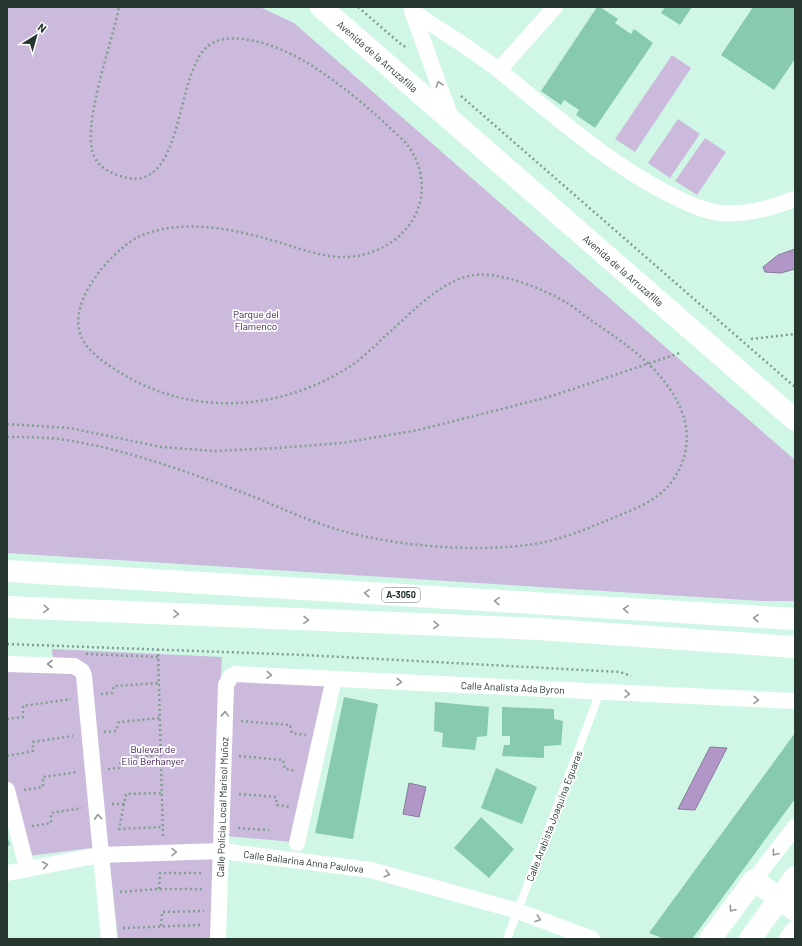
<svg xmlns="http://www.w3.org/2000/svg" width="802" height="946" viewBox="0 0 802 946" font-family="Barlow,sans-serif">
	<rect width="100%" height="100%" fill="#d0f7e6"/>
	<path fill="#ccbadd" d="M7,7h253l34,16 501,437v141h-34l-754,-48z
		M672,55l19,13 -56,84 -20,-13z
		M678,119l22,15 -30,44 -22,-15z
		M705,138l21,14 -29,43 -22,-14z
		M52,649l170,8 -1,21 106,7 -34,157 -77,-7 -5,104h-93l-10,-93 -80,10 -21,-79v-108l47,1z"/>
	<path fill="#b196c8" stroke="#887a9a" d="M795,249v20l-14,4 -16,-1 -2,-5 15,-12z
		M710,747l17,1 -32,62 -17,-1z
		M409,783l17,4 -7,30 -16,-3z"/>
	<path fill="#87cab0" d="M597,7h3l18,12 -3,4 16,11 3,-5 19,14 -58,85 -19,-13 3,-5 -15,-10 -3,5 -20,-14z
		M665,7h27l-12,18 -19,-12z
		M753,7h42v52l-21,31 -53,-35z
		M344,697l34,7 -25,135 -38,-6z
		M435,702l54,5 -2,29 -10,1 -2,13 -33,-3 1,-14 -9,-2z
		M502,707l52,2v10l9,2 -2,24 -17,1v12l-42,-2 2,-11h6v-9h-8z
		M795,733v66l-103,140h-28l-15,-6z
		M496,768l41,19 -15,37 -41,-16z
		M481,817l33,32 -25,29 -35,-30z
		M7,836l3,9 -3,1z"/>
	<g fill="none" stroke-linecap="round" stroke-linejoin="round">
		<path stroke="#819d91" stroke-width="2.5" stroke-dasharray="2 3" stroke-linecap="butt" d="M358,7l45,39 5,1
			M461,96l334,291
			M751,339l44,-5
			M7,424l63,4 91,19 54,4 63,-3 64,-5 76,-13 68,-17 66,-17 128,-43
			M7,437c22,0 43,0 65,4 63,11 125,34 185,57 28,12 55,24 85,33 55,15 135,22 192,13 26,-4 50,-14 74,-24 23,-10 50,-18 65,-40 22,-33 16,-65 -6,-95 -20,-28 -52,-48 -79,-67 -7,-5 -14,-11 -21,-15 -22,-14 -73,-34 -98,-27 -33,8 -59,39 -84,60 -12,12 -25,24 -39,33 -69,42 -152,47 -222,6 -13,-8 -31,-19 -40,-33 -22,-35 25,-89 54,-105 5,-3 20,-7 25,-8 38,-7 78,2 115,13 20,6 41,14 62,15 44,2 88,-33 81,-79 -1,-12 -7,-25 -15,-35 -1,-1 -18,-17 -19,-18 -25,-23 -52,-45 -81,-63 -24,-14 -73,-35 -98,-16 -35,28 -22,159 -93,128 -8,-3 -16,-8 -20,-16 -16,-28 18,-117 24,-151
			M7,644l298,11 315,17 11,4
			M158,649l5,188
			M86,654l73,3
			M101,694l11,-1 2,-7 45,-3
			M7,719l16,-2v-11l48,-7
			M241,721l49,4 2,8 14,2
			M104,732l12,-1 3,-9 41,-4
			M7,756l26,-5v-9l40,-6
			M239,756l44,4 2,9 11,2
			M108,769l11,-1 3,-10 39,-3
			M24,790l19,-3v-10l34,-5
			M239,794l37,3 1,8 13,2
			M112,804h12l2,-10 36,-1
			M124,804l-5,25 44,-2
			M32,826l19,-3v-10l31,-5
			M238,828l31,2
			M159,889l1,-16h44
			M120,892l37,-3h46
			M161,926l1,-14 42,-1
			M123,928l79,-3"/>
		<path stroke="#fff" stroke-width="8" d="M507,939l93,-247"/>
		<g stroke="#fff" stroke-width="16">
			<path d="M412,11c29,20 60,38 88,60 53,43 104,89 165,121 18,9 36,19 56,21 26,2 51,-5 74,-14"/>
			<path d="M412,11l40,110"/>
			<path d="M499,70l56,-63"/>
			<path d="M7,664l67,2 8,5 2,5 25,263"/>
			<path d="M7,790l20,78"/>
			<path d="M297,843l35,-156"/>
			<path id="s1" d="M7,873l93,-18 121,-4 150,19 147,41 74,28"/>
			<path d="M754,880l41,-53"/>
			<path id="s2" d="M218,939l8,-254 5,-9 4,-2 560,27"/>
		</g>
		<g stroke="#fff" stroke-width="22">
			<path id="s3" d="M321,7l474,413"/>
			<path d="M710,939l44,-59 41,30"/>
			<path d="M750,939l45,-62"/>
			<path d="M790,939l5,-7"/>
		</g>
		<path stroke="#fff" stroke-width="22" d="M7,571l788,48
			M7,607l532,22 256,18"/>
	</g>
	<defs><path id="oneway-chevron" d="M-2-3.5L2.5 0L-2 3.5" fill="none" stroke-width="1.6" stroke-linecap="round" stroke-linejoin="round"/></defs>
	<g stroke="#939b98">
		<use href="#oneway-chevron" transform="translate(439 84) rotate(-109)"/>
		<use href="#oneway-chevron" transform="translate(367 593) rotate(-176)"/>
		<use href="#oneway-chevron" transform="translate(497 601) rotate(-176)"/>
		<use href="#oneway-chevron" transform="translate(46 609) rotate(2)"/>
		<use href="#oneway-chevron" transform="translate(626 609) rotate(-176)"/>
		<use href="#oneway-chevron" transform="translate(176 614) rotate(2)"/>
		<use href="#oneway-chevron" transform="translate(756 618) rotate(-176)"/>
		<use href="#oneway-chevron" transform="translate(306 620) rotate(2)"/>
		<use href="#oneway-chevron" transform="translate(436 625) rotate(2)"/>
		<use href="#oneway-chevron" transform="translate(50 664) rotate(-180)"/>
		<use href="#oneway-chevron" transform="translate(269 675) rotate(3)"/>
		<use href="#oneway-chevron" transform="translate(399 682) rotate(3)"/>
		<use href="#oneway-chevron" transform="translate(627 694) rotate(3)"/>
		<use href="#oneway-chevron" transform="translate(756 700) rotate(3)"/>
		<use href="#oneway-chevron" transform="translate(225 714) rotate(-88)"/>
		<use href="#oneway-chevron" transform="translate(98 817) rotate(-94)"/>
		<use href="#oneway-chevron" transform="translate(174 852) rotate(-1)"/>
		<use href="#oneway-chevron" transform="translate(775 853) rotate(127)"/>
		<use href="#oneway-chevron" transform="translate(45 865) rotate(-10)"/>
		<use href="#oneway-chevron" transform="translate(387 874) rotate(16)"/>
		<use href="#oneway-chevron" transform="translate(732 909) rotate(127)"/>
		<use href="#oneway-chevron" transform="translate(538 919) rotate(20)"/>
	</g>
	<g text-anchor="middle" stroke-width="3.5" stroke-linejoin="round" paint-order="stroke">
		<rect fill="#fff" stroke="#68736e" stroke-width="1" x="382" y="588" width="38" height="14" rx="3"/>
		<g font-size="9" font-weight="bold" fill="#273730">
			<text x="401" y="598">A-3050</text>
		</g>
		<g font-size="10" fill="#273730" stroke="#fff">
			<text dy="4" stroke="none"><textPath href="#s3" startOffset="75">Avenida de la Arruzafilla</textPath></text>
			<text dy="4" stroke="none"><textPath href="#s3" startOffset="401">Avenida de la Arruzafilla</textPath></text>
			<text dy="4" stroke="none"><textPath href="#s2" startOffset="547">Calle Analista Ada Byron</textPath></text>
			<text dy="4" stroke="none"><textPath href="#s2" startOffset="132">Calle Policía Local Marisol Muñoz</textPath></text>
			<text transform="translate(554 816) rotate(-69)" y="4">Calle Arabista Joaquina Eguaras</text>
			<text dy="4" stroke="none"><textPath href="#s1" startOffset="299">Calle Bailarina Anna Paulova</textPath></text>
		</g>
		<g font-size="10" fill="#3a1552" stroke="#fff">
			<text x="256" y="318">Parque del<tspan x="256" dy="12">Flamenco</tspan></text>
			<text x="153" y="753">Bulevar de<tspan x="153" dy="12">Elio Berhanyer</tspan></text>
		</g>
	</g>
	<rect width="802" height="946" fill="none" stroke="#273730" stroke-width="16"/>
	<g transform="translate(36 36) rotate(37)" stroke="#ffffff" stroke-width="3" paint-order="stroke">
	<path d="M0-3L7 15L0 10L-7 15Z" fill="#273730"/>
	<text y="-6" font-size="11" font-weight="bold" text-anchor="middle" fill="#273730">N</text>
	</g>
</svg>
